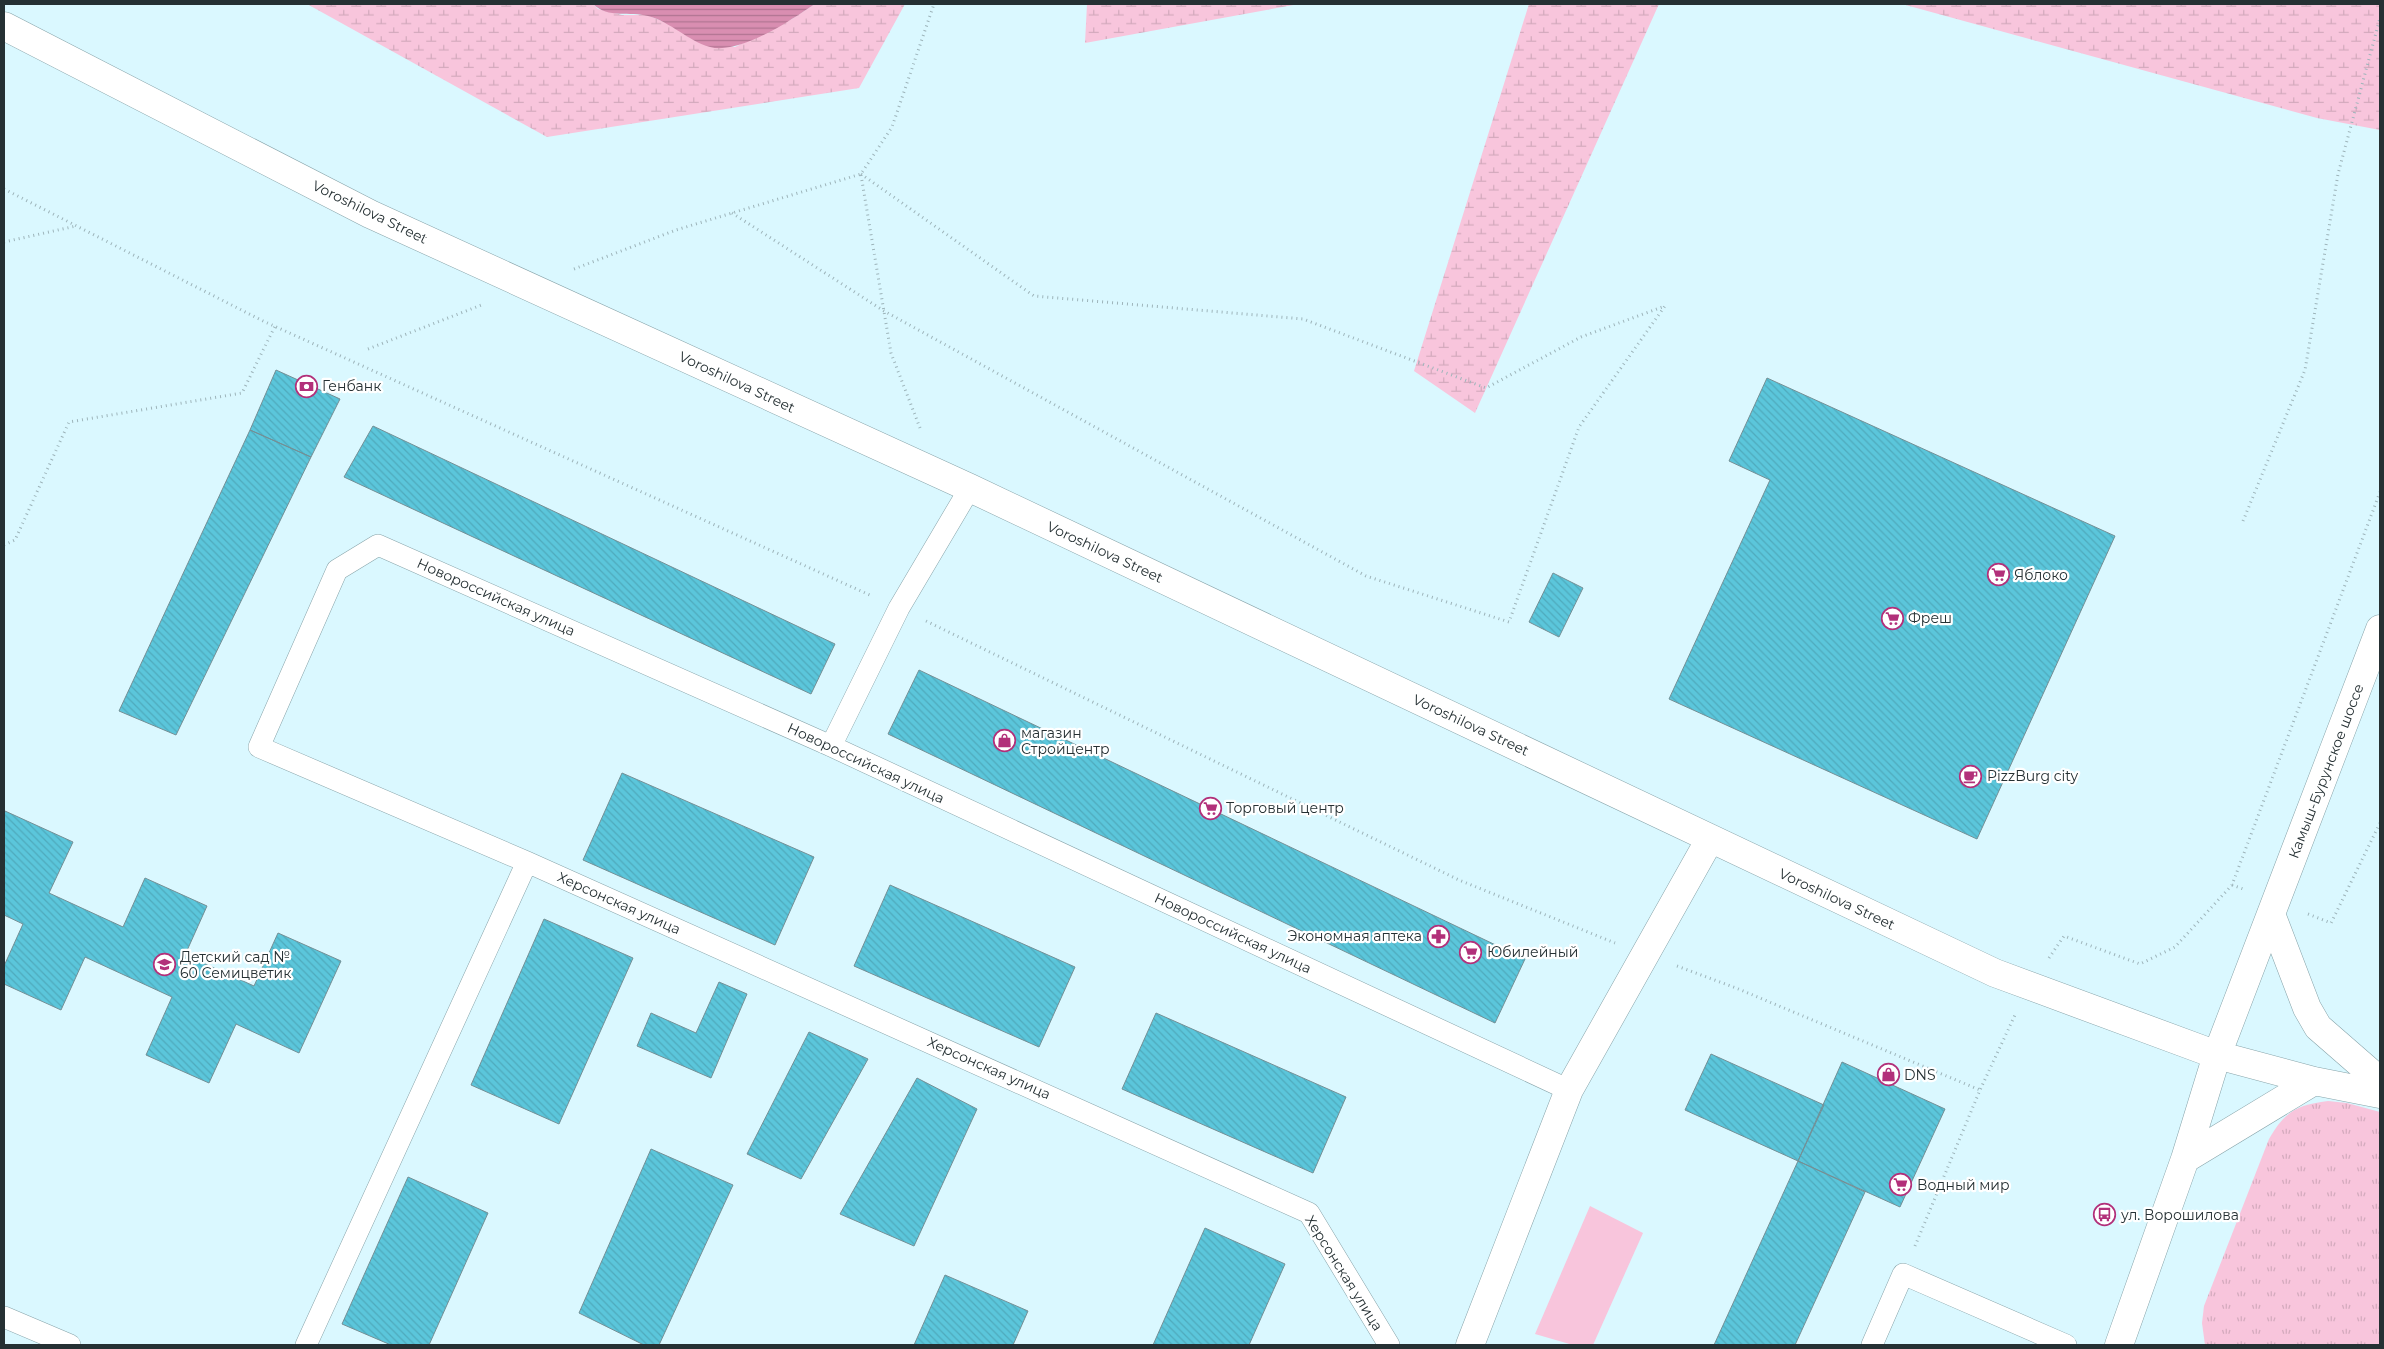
<svg xmlns="http://www.w3.org/2000/svg" width="2384" height="1349" viewBox="0 0 2384 1349" font-family="Montserrat,sans-serif">
	<defs>
		<pattern id="grass-tufts" width="24" height="20" patternUnits="userSpaceOnUse" patternTransform="scale(1.25)"><rect width="24" height="20" fill="#f8c5dc"/><path d="M3 7l-1-3M5 7V3M7 7l1-3M15 17l-1-3M17 17v-4M19 17l1-3" fill="none" stroke="#d4aabd"/></pattern>
		<pattern id="wetland-marsh" width="20" height="14" patternUnits="userSpaceOnUse" patternTransform="scale(1.25)"><rect width="20" height="14" fill="#f8c5dc"/><path d="M1 5h8M5 5V1M11 12h8M15 12V8" fill="none" stroke="#d4aabd"/></pattern>
		<pattern id="water-rules" width="6" height="5" patternUnits="userSpaceOnUse" patternTransform="scale(1.25)"><rect width="6" height="5" fill="#d98eb1"/><path d="M0 2.5h6" fill="none" stroke="#b07491"/></pattern>
		<pattern id="building-back-hatch" width="6" height="6" patternUnits="userSpaceOnUse" patternTransform="scale(1.25)"><rect width="6" height="6" fill="#5bc6db"/><path d="M-1 5l2 2M0 0l6 6M5-1l2 2" fill="none" stroke="#4faabc"/></pattern>
	</defs>
	<rect width="100%" height="100%" fill="#daf8ff"/>
	<path fill="url(#grass-tufts)" d="M2328,1101l19,2 33,9v233h-175l-3,-22 2,-17 65,-167c16,-28 28,-34 59,-38z"/>
	<path fill="url(#wetland-marsh)" d="M307,4h286l5,5 24,6h25l22,9 20,13 46,10 57,-28 23,-15h90l-46,84 -312,49z
		M1087,4h212l-214,39z
		M1529,4h130l-184,409 -61,-42z
		M1902,4h478v126l-63,-12z"/>
	<path fill="#f8c5dc" d="M1590,1206l53,27 -50,112h-20l-38,-11z"/>
	<path fill="url(#water-rules)" d="M593,4h222c-24,16 -75,51 -105,43 -22,-6 -39,-25 -62,-31 -18,-5 -40,3 -55,-12z"/>
	<path fill="url(#building-back-hatch)" stroke="#748f95" d="M276,370l64,29 -29,58 -61,-27z
		M1767,378l348,158 -138,303 -308,-140 101,-219 -41,-19z
		M373,426l462,218 -24,50 -467,-217z
		M250,430l61,27 -135,278 -57,-24z
		M1553,573l30,15 -24,49 -30,-15z
		M919,670l606,289 -30,64 -607,-289z
		M622,773l192,84 -39,88 -192,-85z
		M5,811l68,31 -24,51 74,34 22,-49 62,28 -22,49 69,31 24,-53 63,28 -42,92 -63,-29 -27,59 -63,-28 26,-58 -87,-40 -24,53 -57,-26v-18l19,-42 -19,-9v-100z
		M890,885l185,82 -36,80 -185,-81z
		M544,919l89,39 -74,166 -88,-39z
		M719,982l28,12 -36,84 -74,-32 14,-33 45,20z
		M1156,1013l190,84 -33,76 -191,-84z
		M809,1032l59,27 -67,120 -54,-25z
		M1711,1054l113,51 -26,56 -113,-51z
		M1842,1062l103,47 -45,98 -102,-46z
		M917,1078l60,31 -63,137 -74,-32z
		M651,1149l82,36 -74,160h-15l-65,-32z
		M1798,1161l67,31 -70,153h-81z
		M408,1177l80,36 -59,132h-38l-49,-21z
		M1205,1228l80,36 -36,81h-96z
		M945,1275l83,36 -15,34h-99z"/>
	<g fill="none" stroke-linecap="round" stroke-linejoin="round">
		<defs>
			<path id="lane" d="M831,746l68,-138 71,-120
				M4,1317l66,28
				M306,1345l221,-483
				M1389,1345l-80,-132 -782,-351 -268,-115 78,-177 41,-25 453,201 738,344
				M1872,1345l31,-71 163,71"/>
			<path id="street" d="M1470,1345l99,-255 141,-251"/>
			<path id="secondary" d="M4,26l366,188 600,274 1025,485 222,82 97,26 66,13
				M2271,914l36,94 11,19 62,54
				M2185,1159l129,-78
				M2119,1345l66,-186 32,-104 163,-426"/>
		</defs>
		<use href="#lane" stroke="#88a4aa" stroke-width="22"/>
		<use href="#street" stroke="#88a4aa" stroke-width="29"/>
		<use href="#secondary" stroke="#88a4aa" stroke-width="29"/>
		<path stroke="#9db4ba" stroke-width="3" stroke-dasharray="1 4" stroke-linecap="butt" d="M861,174l173,122 269,23 183,69 95,-51 84,-31
			M861,175l30,178 29,75
			M4,189l259,132 609,275
			M732,213l152,98 482,265 143,46 70,-195 86,-121
			M4,242l72,-16
			M574,269l102,-39 185,-56 31,-47 42,-123
			M368,349l116,-45
			M2243,521l62,-151 33,-196 42,-156
			M4,545l11,-5 54,-118 173,-29 33,-67
			M926,621l533,259 156,63
			M2232,885l14,5
			M2308,914l23,9 49,-100
			M2049,958l15,-22 76,28 35,-17 57,-62 148,-393
			M1677,966l59,22 244,102
			M1915,1246l65,-156 35,-75"/>
		<use href="#lane" stroke="#fff" stroke-width="21"/>
		<use href="#street" stroke="#fff" stroke-width="28"/>
		<use href="#secondary" stroke="#fff" stroke-width="28"/>
	</g>
	<defs>
		<symbol id="bank-ring" viewBox="-11 -11 22 22"><circle r="9.5" fill="#fff" stroke="#b2307a" stroke-width="1.5"/><path d="M-6-4H6V4H-6ZM0-2.3a2.3 2.3 0 1 0 0 4.6a2.3 2.3 0 1 0 0-4.6Z" fill="#b2307a"/></symbol>
		<symbol id="supermarket-ring" viewBox="-11 -11 22 22"><circle r="9.5" fill="#fff" stroke="#b2307a" stroke-width="1.5"/><path d="M-6-5.5h2.5l.6 2H6L4.5 2H-2.5L-4.4-4H-6ZM-1.5 3.2a1.3 1.3 0 1 0 .1 0ZM3 3.2a1.3 1.3 0 1 0 .1 0Z" fill="#b2307a"/></symbol>
		<symbol id="shop-ring" viewBox="-11 -11 22 22"><circle r="9.5" fill="#fff" stroke="#b2307a" stroke-width="1.5"/><path d="M-5-2.5h2.3a2.7 3.5 0 0 1 5.4 0H5L5.5 6h-11ZM-1.5-2.5h3a1.5 2.3 0 0 0-3 0Z" fill="#b2307a"/></symbol>
		<symbol id="cafe-ring" viewBox="-11 -11 22 22"><circle r="9.5" fill="#fff" stroke="#b2307a" stroke-width="1.5"/><path d="M-5.5-4.5H6V0H3Q3 3.5 0 3.5H-2.5Q-5.5 3.5-5.5 0ZM3-3.2v2h1.7v-2ZM-6 4.5H4V6H-6Z" fill="#b2307a"/></symbol>
		<symbol id="pharmacy-ring" viewBox="-11 -11 22 22"><circle r="9.5" fill="#fff" stroke="#b2307a" stroke-width="1.5"/><path d="M-2-6h4v4h4v4h-4v4h-4v-4h-4v-4h4Z" fill="#b2307a"/></symbol>
		<symbol id="school-ring" viewBox="-11 -11 22 22"><circle r="9.5" fill="#fff" stroke="#b2307a" stroke-width="1.5"/><path d="M0-5L7-2L0 1L-7-2ZM-4 1L0 2.5L4 1V4Q0 6-4 4Z" fill="#b2307a"/></symbol>
		<symbol id="bus-ring" viewBox="-11 -11 22 22"><circle r="9.5" fill="#fff" stroke="#b2307a" stroke-width="1.5"/><path d="M-5-6H5V4H4V6H2V4H-2V6H-4V4H-5ZM-3.5-4V0h7V-4ZM-3.5 1.2v1.5H-2V1.2ZM2 1.2v1.5H3.5V1.2Z" fill="#b2307a"/></symbol>
	</defs>
	<g fill-rule="evenodd">
		<use href="#bank-ring" x="294" y="374" width="25" height="25"/>
		<use href="#supermarket-ring" x="1986" y="562" width="25" height="25"/>
		<use href="#supermarket-ring" x="1880" y="606" width="25" height="25"/>
		<use href="#shop-ring" x="992" y="728" width="25" height="25"/>
		<use href="#cafe-ring" x="1958" y="764" width="25" height="25"/>
		<use href="#supermarket-ring" x="1198" y="796" width="25" height="25"/>
		<use href="#pharmacy-ring" x="1426" y="924" width="25" height="25"/>
		<use href="#supermarket-ring" x="1458" y="940" width="25" height="25"/>
		<use href="#school-ring" x="152" y="952" width="25" height="25"/>
		<use href="#shop-ring" x="1876" y="1062" width="25" height="25"/>
		<use href="#supermarket-ring" x="1888" y="1172" width="25" height="25"/>
		<use href="#bus-ring" x="2092" y="1202" width="25" height="25"/>
	</g>
	<g text-anchor="middle" stroke-width="4.5" stroke-linejoin="round" paint-order="stroke">
		<g font-size="14" fill="#253033" stroke="#fff">
			<text transform="translate(370 212) rotate(26)" y="5">Voroshilova Street</text>
			<text transform="translate(737 382) rotate(25)" y="5">Voroshilova Street</text>
			<text transform="translate(1105 552) rotate(25)" y="5">Voroshilova Street</text>
			<text transform="translate(496 597) rotate(24)" y="5">Новороссийская улица</text>
			<text transform="translate(1471 725) rotate(25)" y="5">Voroshilova Street</text>
			<text transform="translate(866 763) rotate(25)" y="5">Новороссийская улица</text>
			<text transform="translate(2326 771) rotate(-69)" y="5">Камыш-Бурунское шоссе</text>
			<text transform="translate(1837 899) rotate(25)" y="5">Voroshilova Street</text>
			<text transform="translate(619 903) rotate(24)" y="5">Херсонская улица</text>
			<text transform="translate(1233 933) rotate(25)" y="5">Новороссийская улица</text>
			<text transform="translate(989 1068) rotate(24)" y="5">Херсонская улица</text>
			<text transform="translate(1344 1273) rotate(58)" y="5">Херсонская улица</text>
		</g>
		<g font-size="14" fill="#253033" stroke="#fff" text-anchor="start">
			<text x="322" y="391">Генбанк</text>
			<text x="2014" y="580">Яблоко</text>
			<text x="1908" y="623">Фреш</text>
			<text x="1021" y="738">магазин<tspan x="1021" dy="16">Стройцентр</tspan></text>
			<text x="1987" y="781">PizzBurg city</text>
			<text x="1226" y="813">Торговый центр</text>
			<text x="1422" y="941" text-anchor="end">Экономная аптека</text>
			<text x="1487" y="957">Юбилейный</text>
			<text x="180" y="962">Детский сад №<tspan x="180" dy="16">60 Семицветик</tspan></text>
			<text x="1904" y="1080">DNS</text>
			<text x="1917" y="1190">Водный мир</text>
			<text x="2121" y="1220">ул. Ворошилова</text>
		</g>
	</g>
	<rect width="2384" height="1349" fill="none" stroke="#253033" stroke-width="10"/>
</svg>
